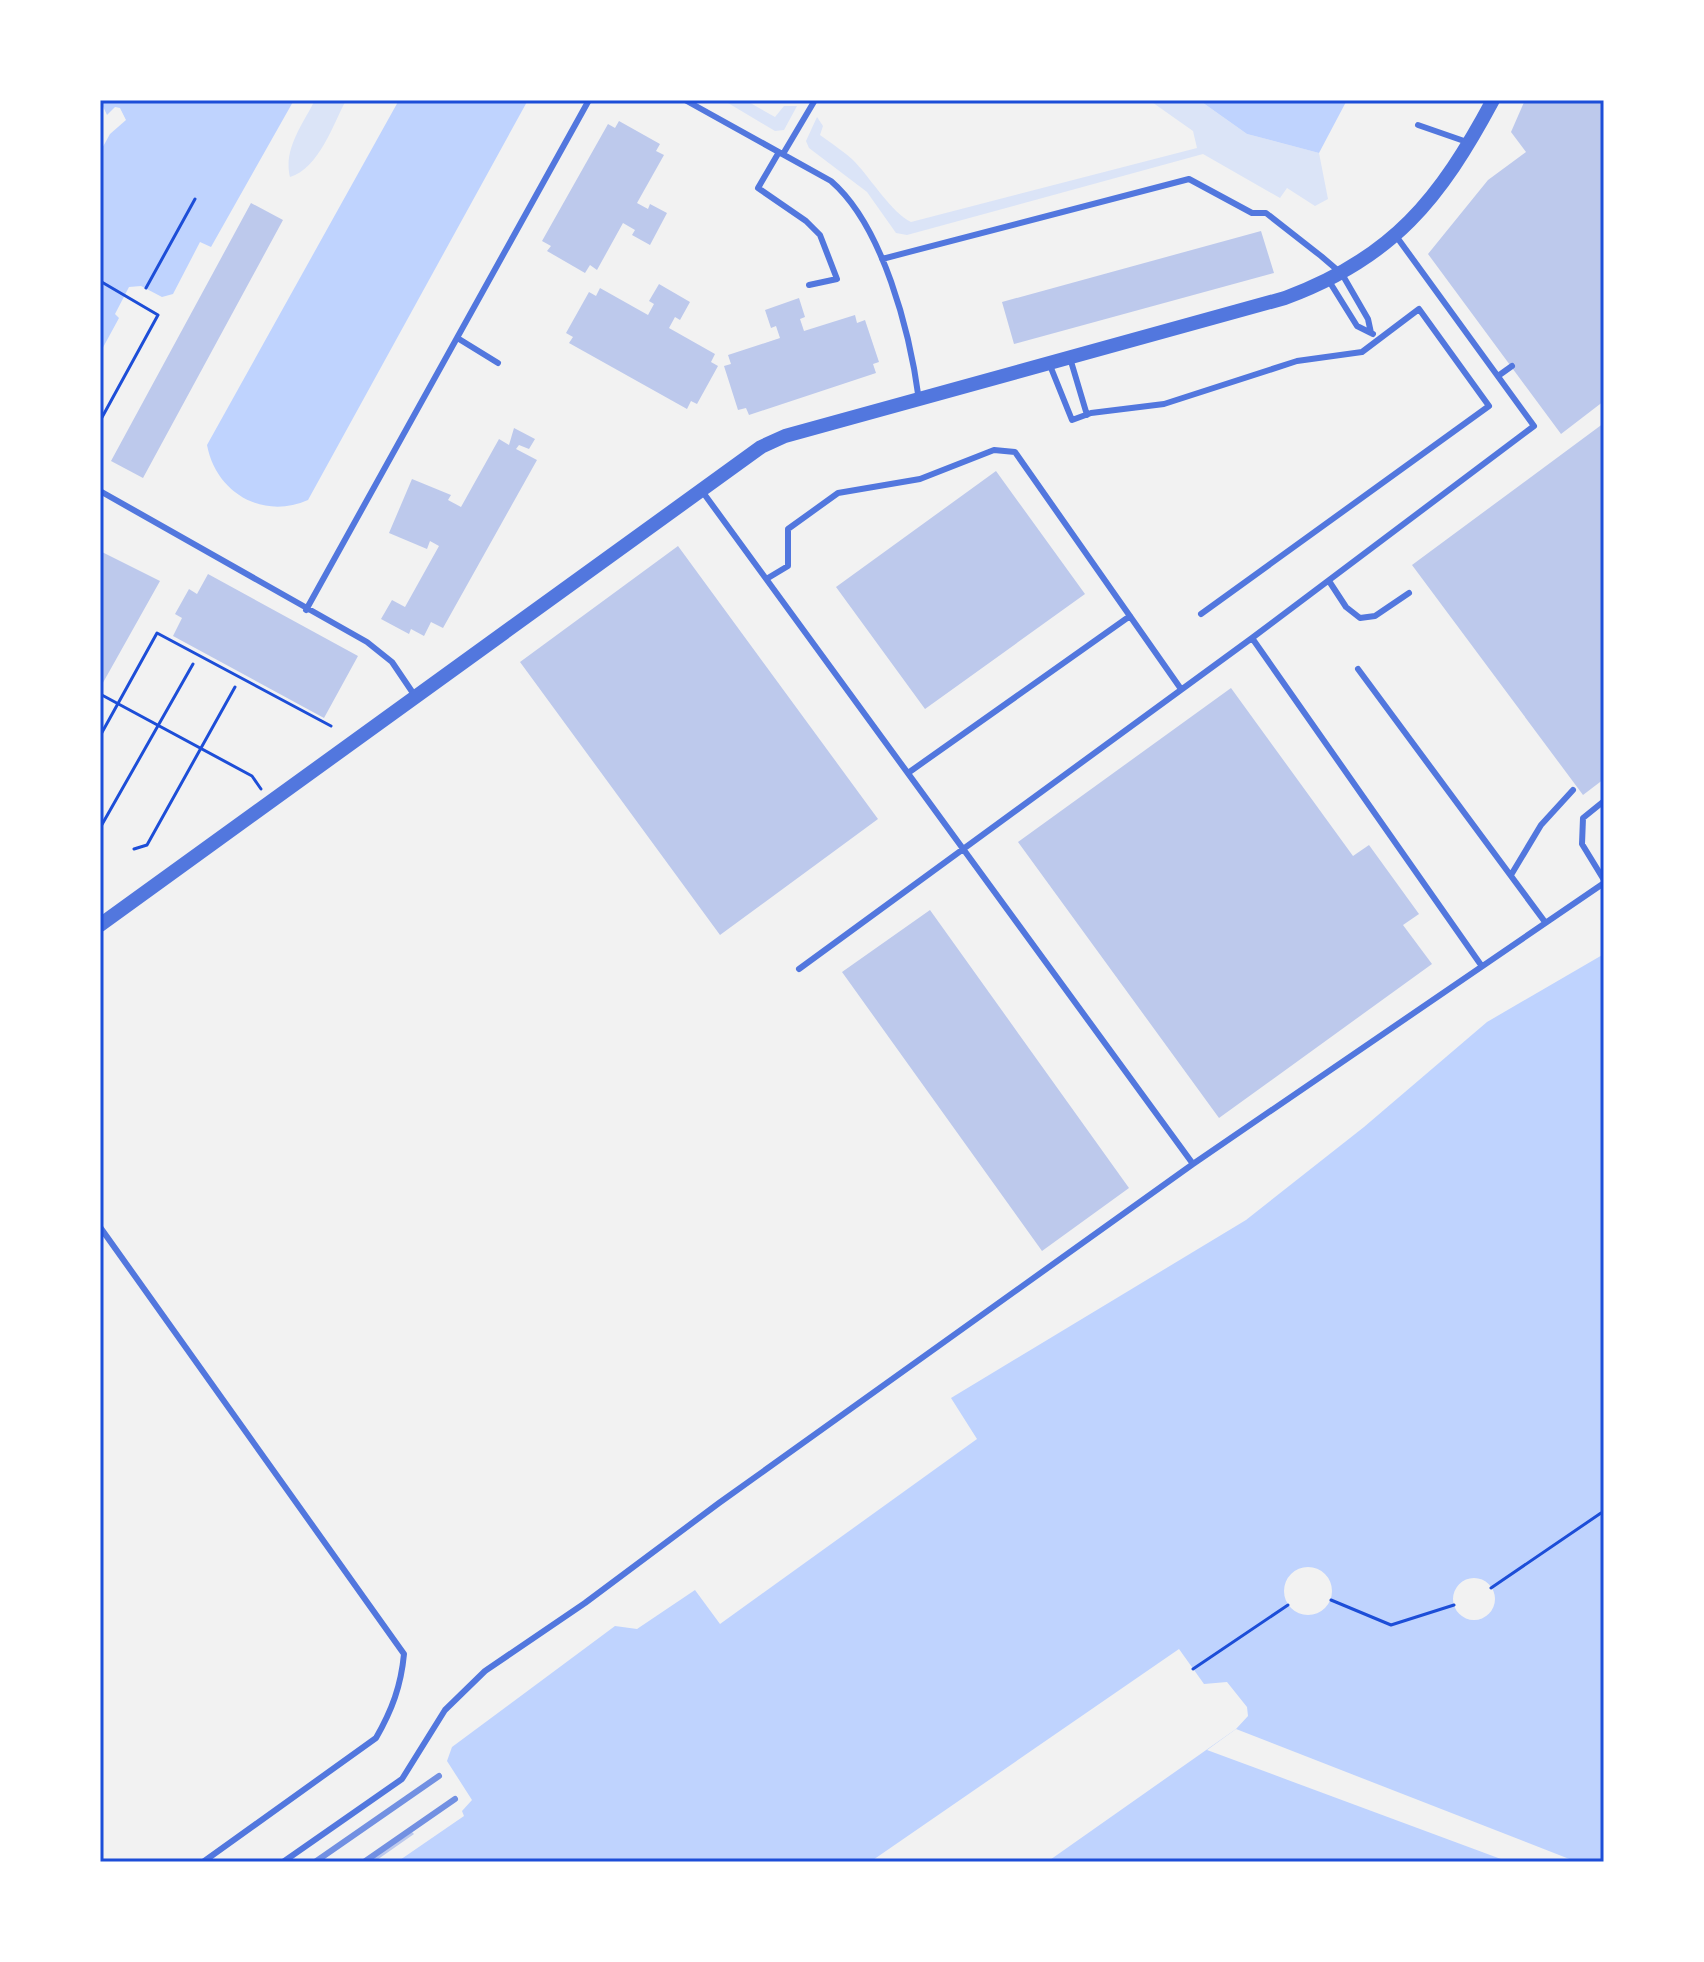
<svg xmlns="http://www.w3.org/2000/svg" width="1704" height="1962" viewBox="0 0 1704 1962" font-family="'Sofia Sans Condensed',sans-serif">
	<rect width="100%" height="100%" fill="#f2f2f2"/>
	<path fill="#dbe4f7" d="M315,100h31c-13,25 -27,68 -56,77 -7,-28 13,-53 25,-77z
		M723,100h22l30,17 9,-11h13l-13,24 -9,1z
		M1149,100h50l48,34 72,19 9,46 -13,7 -28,-18 -7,10 -77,-44 -296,81 -11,-2 -29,-41 -58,-44 -3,-7 11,-24 6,9 -3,9c12,9 25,17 35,27 16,17 37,51 56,60l286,-74 -4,-17z"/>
	<path fill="#bfd3fe" d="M100,100h194l-83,147 -11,-5 -27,52 -11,3 -21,-11 -12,1 -14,27 4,4 -19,35v-201l10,-18 16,-14 -6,-12 -5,-1 -8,8z
		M399,100h129l-220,400c-45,20 -92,-7 -101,-55z
		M1199,100h148l-28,53 -72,-19z
		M1604,954v908h-557l189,-133 12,-13 -1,-9 -20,-25 -23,2 -25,-35 -309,213h-473l67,-46 -2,-5 10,-11 -25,-39 5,-14 163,-121 22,3 58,-39 25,34 257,-185 -26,-41 295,-178 118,-93 123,-105z"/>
	<path fill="#f2f2f2" d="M1284 1591a24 24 0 1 1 48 0a24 24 0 1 1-48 0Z
		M1453 1599a21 21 0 1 1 42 0a21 21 0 1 1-42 0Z
		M1236,1729l341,133h-68l-302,-112z"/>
	<path fill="#bdc9ec" d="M1525,100h79v301l-43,33 -133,-180 60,-74 38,-28 -15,-20z
		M619,121l41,23 -4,7 8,4 -27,48 11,6 2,-5 17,9 -17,32 -18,-10 3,-5 -12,-7 -26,47 -7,-5 -5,8 -38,-22 4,-5 -9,-5 66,-117 7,4z
		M251,203l32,17 -140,258 -32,-17z
		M1261,231l13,42 -260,71 -12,-42z
		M659,284l31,18 -10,18 -5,-3 -6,11 46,26 -4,8 7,4 -21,38 -6,-3 -4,8 -118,-66 4,-6 -7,-4 23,-41 7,4 4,-8 48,27 6,-11 -5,-3z
		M799,298l6,19 -5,2 4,12 51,-16 2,8 8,-3 14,42 -6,2 3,9 -127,42 -3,-7 -8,2 -14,-44 7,-2 -3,-9 52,-17 -4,-12 -5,2 -6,-18z
		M1604,423v356l-21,16 -171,-230z
		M514,428l21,11 -6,10 -10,-4 -3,4 21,11 -94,168 -12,-6 -7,14 -13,-7 -2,5 -28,-15 11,-19 13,7 34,-61 -9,-5 -3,8 -38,-16 23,-54 39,16 -3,5 13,7 38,-68 10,6z
		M996,471l89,123 -160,115 -89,-122z
		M678,546l200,273 -158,116 -200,-273z
		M100,551l60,30 -60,107z
		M208,574l150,82 -34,62 -151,-82 9,-18 -7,-4 14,-25 8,5z
		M1231,688l122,168 16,-11 50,69 -16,11 29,39 -213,154 -201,-276z
		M930,910l199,278 -87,63 -200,-279z
		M412,1832l2,2 -40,28h-6z"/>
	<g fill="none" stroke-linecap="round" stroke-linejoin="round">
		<path stroke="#1d4ed8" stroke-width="3" d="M100,281l58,34 -58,106
			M146,288l49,-89
			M100,694l152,82 9,13
			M100,736l57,-103 174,93
			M100,828l93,-164
			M134,849l13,-4 88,-158
			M1491,1588l110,-75
			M1331,1600l60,25 63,-20
			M1193,1669l95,-64"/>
		<path stroke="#5277de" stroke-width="6" d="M685,100l146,81c52,45 79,151 88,219
			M1418,125l49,17
			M779,152l-21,36 48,33 14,14 17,44 -28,6
			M783,154l32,-54
			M882,259l307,-80 63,34h14l55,43 21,18 26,45 3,14
			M1329,281l28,45 16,8
			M459,339l39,24
			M1070,358l17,57
			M1049,363l23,57 19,-7 73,-9 133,-43 65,-9 57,-43 70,97 -288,208
			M1498,376l14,-10
			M100,491l267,151 25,20 23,34
			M702,491l491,673
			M768,578l20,-12v-37l50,-36 82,-14 74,-29 21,2 166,237
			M1329,581l17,26 14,11 15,-2 34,-23
			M306,610l283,-510
			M1252,638l229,327
			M1358,669l187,253
			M908,773l222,-157
			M1604,801l-21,17 -1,26 22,36
			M1511,875l30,-50 32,-35
			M799,969l453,-331 282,-212 -138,-190
			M100,1227l304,427c-3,32 -12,56 -28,84l-173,124
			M283,1862l119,-83 43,-69 40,-39 100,-68 134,-100 474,-339 411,-281"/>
		<path stroke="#5277de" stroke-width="14" d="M100,925l661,-478 24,-11 500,-138c108,-40 155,-99 208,-198"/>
		<path stroke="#7290e2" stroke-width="6" d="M315,1862l124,-86
			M364,1862l91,-63"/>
	</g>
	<rect width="1704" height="1962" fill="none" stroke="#ffffff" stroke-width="204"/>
	<rect x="102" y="102" width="1500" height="1758" fill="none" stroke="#1d4ed8" stroke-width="3"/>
</svg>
